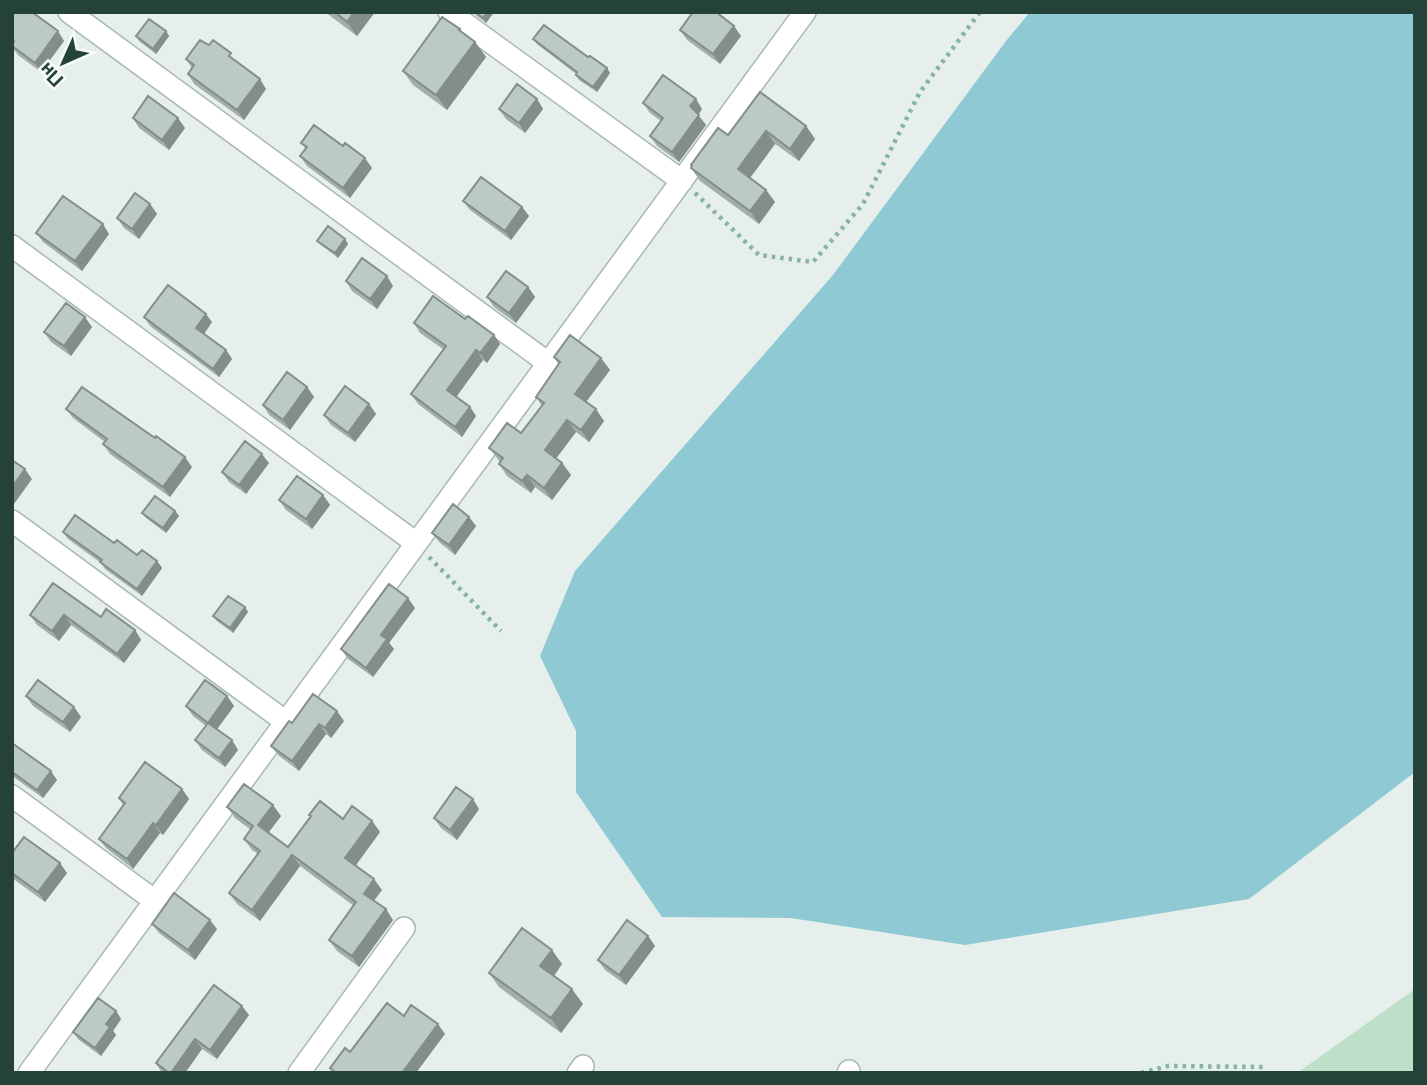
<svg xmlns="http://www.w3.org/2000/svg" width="1427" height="1085" viewBox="0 0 1427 1085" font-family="Roboto,sans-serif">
	<rect width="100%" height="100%" fill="#e6efeb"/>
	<path fill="#bfe0c8" d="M1415,989v84h-118z"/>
	<path fill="#8ec9d4" d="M1030,12h385v760l-166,127 -284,46 -174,-27 -129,-1 -86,-125v-61l-36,-75 35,-85 258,-296 173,-234z"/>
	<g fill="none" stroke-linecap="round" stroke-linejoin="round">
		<defs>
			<path id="street" d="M69,12l479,351
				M449,12l233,169
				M12,246l404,297
				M12,521l274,201
				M12,796l143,105
				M29,1073l776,-1061
				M299,1073l105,-145
				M578,1073l5,-7
				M848,1073l1,-2"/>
		</defs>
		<use href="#street" stroke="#a8b8b2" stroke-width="24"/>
		<path stroke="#86b3a5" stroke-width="4.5" stroke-dasharray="3.5 5" stroke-linecap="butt" d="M695,193l64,62 54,7 50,-58 57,-112 60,-80
			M429,557l72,74
			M1141,1073l27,-7 97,1"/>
		<use href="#street" stroke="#fff" stroke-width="21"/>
	</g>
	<path fill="#a1aea9" d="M12,12l52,29 -23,31 -23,-17 -6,-8z
		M325,12h50l-18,24z
		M472,12h22l-8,11z
		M680,30l61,6 -21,28 -33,-24z
		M166,31l3,5 -13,18 -17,-13 -3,-5z
		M463,33l12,9 11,15 -39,53 -34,-25 -10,-14z
		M533,39l77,34 -13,19 -18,-12 -3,-6 -39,-30z
		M186,59l51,3 29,27 -22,31 -50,-36 -6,-10 4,-6z
		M537,99l6,10 -18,24 -19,-14 -7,-10z
		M643,103l59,6 -4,6 8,10 -27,37 -22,-16 -7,-10 11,-15 -11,-8z
		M133,118l52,10 -16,22 -30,-22z
		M806,126l9,13 -16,22 -24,-17 -25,34 16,12 9,12 -16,22 -59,-43 -9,-13 37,-33z
		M301,143l71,25 -22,30 -43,-32 -7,-10 5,-8z
		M463,201l59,6 7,9 -18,24 -41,-30z
		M150,204l7,10 -18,25 -15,-11 -7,-10z
		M36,233l73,1 -27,37 -39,-29z
		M345,239l3,5 -10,14 -17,-13 -4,-4z
		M346,281l47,5 -16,23 -25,-18z
		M528,287l7,10 -19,26 -22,-16 -7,-10z
		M144,317l68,5 -8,12 22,16 6,9 -13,18 -69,-51z
		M465,319l29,16 6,9 -13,19 -4,-3 -27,37 14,10 6,9 -14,21 -44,-33 -7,-10 32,-45 -23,-16 -6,-10z
		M92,327l-21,29 -20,-14 -7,-10z
		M554,357l47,1 9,12 -24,32 18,19 -15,21 -13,-10 -20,27 6,4 9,12 -19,25 -17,-13 -4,6 -24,-17 -8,-12 1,-2 -11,-14 32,-15 21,-27 -6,-9 23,-32z
		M307,387l7,10 -24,33 -21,-15 -6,-10z
		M369,404l7,10 -21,28 -24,-17 -7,-10z
		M66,409l126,58 -22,30 -60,-43 -7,-10 2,-2 -32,-24z
		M269,463l-23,31 -17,-12 -7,-10z
		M323,495l7,10 -18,24 -26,-19 -7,-10z
		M175,511l4,5 -13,17 -20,-15 -4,-5z
		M469,517l7,9 -21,29 -16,-13 -7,-9z
		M63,532l51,11 23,12 20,6 5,7 -20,28 -37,-27 -4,-6 -33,-24z
		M245,607l3,5 -15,21 -16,-12 -4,-5z
		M415,608l-26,35 5,6 -21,28 -25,-18 -7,-10z
		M30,615l71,2 34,13 6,10 -17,23 -53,-38 -12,16 -22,-16z
		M26,696l48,11 7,10 -11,15 -37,-26z
		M227,696l7,10 -17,23 15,11 6,10 -13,17 -23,-17 -7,-10 11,-14 -13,-10 -7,-10z
		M344,721l-13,17 -5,-4 -27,37 -21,-16 -7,-9 21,-23z
		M12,743l45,37 -14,18 -31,-22z
		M182,789l7,10 -26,36 -3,-2 -27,36 -27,-21 -7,-9 24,-34 -4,-7z
		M227,807l54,9 -13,17 20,14 55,-28 29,2 8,11 -24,33 26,25 -8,11 19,19 -34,47 -22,-16 -8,-11 25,-34 -54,-40 -40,55 -23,-17 -8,-11 29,-39 -6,-4 -8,-11 7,-9 -16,-12z
		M479,809l-22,31 -16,-12 -7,-10z
		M12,853l55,20 -22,29 -33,-24z
		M152,924l65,5 -22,31 -36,-27z
		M648,936l7,10 -29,39 -21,-15 -7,-10z
		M562,964l-8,12 29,28 -22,29 -62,-46 -10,-14z
		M214,985l35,30 -32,44 -15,-10 -17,24h-23l-6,-10z
		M116,1011l5,8 -8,12 3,4 -15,21 -22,-16 -6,-8z"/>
	<path fill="#838d89" d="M354,12h21l-18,24 -10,-14z
		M487,12h7l-8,11 -3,-5z
		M734,26l7,10 -21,28 -7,-10z
		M58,31l6,10 -23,31 -6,-9z
		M166,31l3,5 -13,18 -3,-5z
		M475,42l11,15 -39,53 -11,-15z
		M607,68l3,5 -13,19 -4,-5z
		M260,79l6,10 -22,31 -7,-10z
		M537,99l6,10 -18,24 -6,-10z
		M696,99l6,10 -4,6 8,10 -27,37 -7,-10 18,-46z
		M178,118l7,10 -16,22 -7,-10z
		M806,126l9,13 -16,22 -9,-12z
		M766,131l9,13 -28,38 -9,-13z
		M365,158l7,10 -22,30 -7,-10z
		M766,190l9,12 -16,22 -9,-13z
		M150,204l7,10 -18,25 -7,-10z
		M522,207l7,9 -18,24 -6,-9z
		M103,224l6,10 -27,37 -7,-10z
		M345,239l3,5 -10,14 -3,-5z
		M387,276l6,10 -16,23 -7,-10z
		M528,287l7,10 -19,26 -7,-10z
		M206,314l6,8 -10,15 -6,-9z
		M85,317l7,10 -21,29 -7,-10z
		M494,335l6,9 -13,19 -7,-10z
		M226,350l6,9 -13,18 -6,-8z
		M476,350l7,10 -29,40 -7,-10z
		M601,358l9,12 -27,36 -8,-12z
		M307,387l7,10 -24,33 -7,-10z
		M369,404l7,10 -21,28 -7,-9z
		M470,407l6,9 -14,21 -7,-10z
		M596,409l8,12 -15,21 -8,-12z
		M567,420l9,12 -23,30 -8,-12z
		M262,454l7,9 -23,31 -7,-9z
		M185,457l7,10 -22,30 -7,-10z
		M562,463l9,12 -19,25 -8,-12z
		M25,469l7,10 -18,25 -2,-3v-14z
		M527,475l8,12 -4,6 -9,-12z
		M323,495l7,10 -18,24 -6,-10z
		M175,511l4,5 -13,17 -3,-5z
		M469,517l7,9 -21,29 -6,-10z
		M157,561l5,7 -20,28 -5,-7z
		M408,598l7,10 -26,35 5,6 -21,28 -7,-9 15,-33z
		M245,607l3,5 -15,21 -3,-5z
		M64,615l7,10 -12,16 -7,-10z
		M135,630l6,10 -17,23 -7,-9z
		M227,696l7,10 -19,26 -7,-9z
		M74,707l7,10 -11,15 -7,-10z
		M337,711l7,10 -13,17 -6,-10z
		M319,724l7,10 -27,37 -7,-10z
		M232,740l6,10 -13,17 -6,-9z
		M51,771l6,9 -14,18 -6,-8z
		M182,789l7,10 -26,36 -7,-10z
		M473,799l6,10 -22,31 -7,-10z
		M273,805l8,11 -15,20 -8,-11z
		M372,821l8,11 -27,37 -8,-11z
		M153,823l7,10 -27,36 -6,-10z
		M292,855l8,11 -40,55 -8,-11z
		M60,863l7,10 -22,29 -7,-10z
		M374,879l8,11 -11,14 -7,-10z
		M386,909l7,11 -34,47 -7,-11z
		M210,920l7,9 -22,31 -7,-10z
		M648,936l7,10 -29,39 -7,-10z
		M552,950l10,14 -11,16 -11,-14z
		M572,989l11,15 -22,29 -10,-15z
		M242,1006l7,9 -32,44 -7,-9z
		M116,1011l5,8 -8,12 3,4 -15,21 -6,-8 11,-24z
		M438,1024l7,10 -29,39h-14z
		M195,1039l7,10 -17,24h-14z"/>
	<path fill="#bbcac4" stroke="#838d89" stroke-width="2" d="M12,12h20l26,19 -23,32 -23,-17 2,-5 -2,-1z
		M335,12h19l-7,10z
		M475,12h12l-4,6z
		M693,12h23l18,14 -21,28 -33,-24z
		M442,17l18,12 -1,1 16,12 -39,53 -33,-24z
		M149,19l17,12 -13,18 -17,-13z
		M544,25l44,32 2,-1 17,12 -14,19 -17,-12 1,-3 -44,-33z
		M200,40l9,5 4,-5 18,13 -2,3 31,23 -23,31 -49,-36 6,-9 -8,-6z
		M663,75l33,24 -6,7 9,9 -27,37 -22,-16 13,-18 -20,-15z
		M517,84l20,15 -18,24 -20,-14z
		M760,92l46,34 -16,23 -24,-18 -28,38 28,21 -16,21 -59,-43 1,-2 -1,-1 27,-37 10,7z
		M148,96l30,22 -16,22 -29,-22z
		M314,125l29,21 2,-3 20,15 -22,30 -43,-32 7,-9 -6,-4z
		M481,177l41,30 -17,24 -42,-30z
		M135,193l15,11 -18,25 -15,-11z
		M63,196l40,28 -28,37 -39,-28z
		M328,226l17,13 -10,14 -18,-12z
		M362,258l25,18 -17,23 -24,-18z
		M506,271l22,16 -19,26 -22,-16z
		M168,285l38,29 -10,14 30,22 -13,19 -69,-52z
		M433,296l32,23 3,-3 26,19 -14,18 -4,-3 -29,40 23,17 -15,20 -44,-33 35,-48 -32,-23z
		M66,303l19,14 -21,29 -20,-14z
		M570,335l31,23 -26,36 21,15 -15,21 -14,-10 -22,30 17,13 -18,25 -17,-13 -5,6 -23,-17 4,-6 -14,-10 18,-25 14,10 23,-30 -8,-6 24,-35 -6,-5z
		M287,372l20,15 -24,33 -20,-15z
		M345,386l24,18 -21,29 -24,-18z
		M82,387l73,51 1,-2 29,21 -22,30 -60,-43 4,-5 -41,-30z
		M245,441l17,13 -23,31 -17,-13z
		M12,460l13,9 -13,18z
		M297,476l26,19 -17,24 -27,-19z
		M155,496l20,15 -12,17 -21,-15z
		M453,504l16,13 -20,28 -17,-12z
		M75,515l39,28 3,-3 20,15 5,-5 15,11 -20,28 -37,-27 2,-2 -39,-28z
		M53,583l48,34 5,-8 29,21 -18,24 -53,-39 -12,16 -22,-16z
		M389,584l19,14 -27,37 6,4 -21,29 -25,-19z
		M228,596l17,11 -15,21 -17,-12z
		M38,680l36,27 -11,15 -37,-26z
		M205,680l22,16 -19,27 -22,-17z
		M313,694l24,17 -12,17 -6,-4 -27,37 -21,-15 18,-25 3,2z
		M208,723l24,17 -13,18 -24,-18z
		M12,743l39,28 -14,19 -25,-18z
		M145,762l37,27 -26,36 -3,-2 -26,36 -28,-20 26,-36 -6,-5z
		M244,784l29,21 -15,20 30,22 23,-31 -2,-1 11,-14 23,18 9,-13 20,15 -27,37 29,21 -10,15 22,15 -34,47 -23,-16 27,-38 -64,-47 -40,55 -23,-17 31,-42 -16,-12 9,-13 -26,-19z
		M456,787l17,12 -23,31 -16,-12z
		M24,837l36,26 -22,29 -26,-19v-20z
		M174,893l36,27 -22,30 -36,-26z
		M627,920l21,16 -29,39 -21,-15z
		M522,928l30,22 -12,16 32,23 -21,29 -62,-45z
		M214,985l28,21 -32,44 -15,-11 -24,34h-2l-13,-10z
		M98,998l18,13 -10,13 4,3 -15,21 -22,-16z
		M387,1003l17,13 7,-11 27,19 -36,49h-66l-6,-5 15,-20 5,4z"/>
	<rect width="1427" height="1085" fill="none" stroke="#24423a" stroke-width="28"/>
	<g transform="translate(63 63) rotate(225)" stroke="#f7fbf9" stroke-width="5" paint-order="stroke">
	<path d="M0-5L12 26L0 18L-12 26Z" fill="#24423a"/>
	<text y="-10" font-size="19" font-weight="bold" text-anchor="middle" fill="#24423a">Пн</text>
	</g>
</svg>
